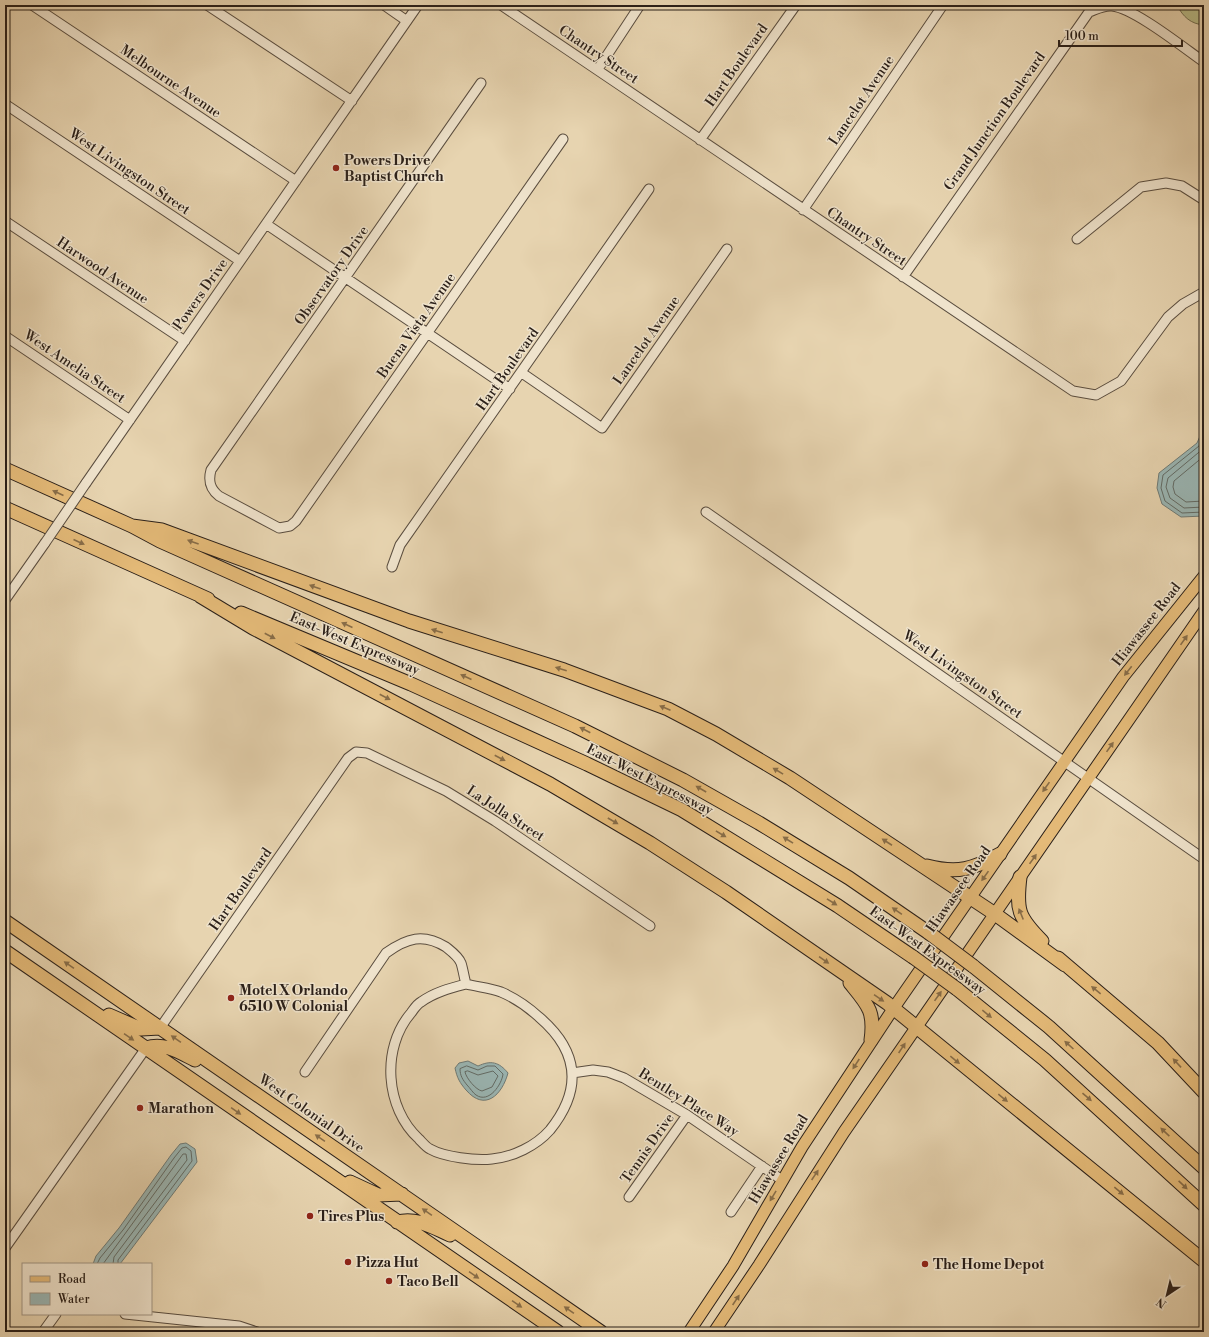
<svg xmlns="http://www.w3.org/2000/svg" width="1209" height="1337" viewBox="0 0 1209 1337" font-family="'Libre Bodoni',serif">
	<rect width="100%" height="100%" fill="#e7d4b0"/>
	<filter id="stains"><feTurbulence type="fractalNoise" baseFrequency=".005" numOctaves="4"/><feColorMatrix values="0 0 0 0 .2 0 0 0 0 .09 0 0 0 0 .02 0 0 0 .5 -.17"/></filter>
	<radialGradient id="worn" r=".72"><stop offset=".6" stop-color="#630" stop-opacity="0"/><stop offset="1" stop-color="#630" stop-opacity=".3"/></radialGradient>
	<path fill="#b9bc88" stroke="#726e50" d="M1177,5h27v20c-13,-1 -21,-8 -27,-20z"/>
	<path fill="#9ab6b4" stroke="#6e7a76" d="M1204,427v89l-23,1 -19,-13 -5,-16 2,-15 38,-30z
		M468,1061l10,5c13,-6 21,-4 30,7 -6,22 -23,39 -42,17 -6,-7 -9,-12 -11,-22l4,-5z
		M186,1143l9,6 2,13 -77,102h-27l3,-8 23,-28 52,-73 9,-11z"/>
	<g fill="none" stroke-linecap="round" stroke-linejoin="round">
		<path stroke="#626b66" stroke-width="1" d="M1204,436l-5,10 -36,29 -2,13 4,13 17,12 22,-1
			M1204,448l-36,30 -2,9 4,11 14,10 20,-1
			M1204,456l-30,25 -1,6 2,7 11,8 18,-1
			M467,1066l11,4 9,-4h8l8,8c-1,10 -14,30 -27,21 -3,-2 -6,-7 -9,-10 -4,-5 -7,-9 -7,-16z
			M468,1071l10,4 15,-4 5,5 -6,11 -10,4c-6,-1 -16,-13 -17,-19z
			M97,1264l3,-6 23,-28 51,-72 8,-10 4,-1 5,4 1,10 -74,99v4
			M103,1264l75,-103 5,-7h3l1,6 -73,97 -1,7"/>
		<defs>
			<path id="minor" d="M32,5l264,176
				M207,5l145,96
				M384,5l23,16
				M501,5l572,386 23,4 25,-14 47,-64 15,-13 21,-12
				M598,69l42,-64
				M481,83l-270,387c-3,11 -1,19 8,26l60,32 11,-2 6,-5 267,-382
				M5,104l235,157
				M700,140l96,-135
				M803,210l140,-205
				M5,221l180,120
				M266,224l244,165
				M1077,239l64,-52 25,-4 16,3 22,14
				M903,277l186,-265c8,-3 15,-7 23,-6 22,2 72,42 92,56
				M5,336l125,84
				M522,373l80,55 125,-179
				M86,483l332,-478
				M706,512l498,347
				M392,567l8,-22 249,-356
				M5,600l40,-57
				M466,984c12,3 24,4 35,8 14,6 27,15 38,25 40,34 44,72 11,113 -14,16 -37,27 -58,29 -16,2 -48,-2 -62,-10 -4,-2 -8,-7 -11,-10 -34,-31 -38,-91 -8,-126 3,-4 6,-9 10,-11 14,-10 30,-14 45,-18z
				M160,1028l188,-270 8,-6 11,1 79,38 49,30 155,105
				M305,1072l81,-119c21,-15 37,-20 60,-6 5,4 13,10 15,16 2,6 3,14 5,21
				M572,1073l21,-3 15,2 16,6 63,37 95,65
				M629,1197l58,-82
				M731,1212l31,-46
				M5,1248l141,-200
				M125,1314l114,12 18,6
				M43,1332l13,-18"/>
			<path id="major" d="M689,1332l44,-66 69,-119 91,-138 230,-332 81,-101
				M714,1332l45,-67 85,-133 360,-521"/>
			<path id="highway" d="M5,469l127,57 28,15 415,185 108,54 76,43 90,55 80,55
				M5,508l203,91
				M132,526l30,4 247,91 155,49 104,39 48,25 74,44 205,136 70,51
				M200,596l53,32 297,156 100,59 76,49 161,111 317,258
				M241,613l170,71 176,80 95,46 156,96 75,51
				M927,866c31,8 46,3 73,-12
				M1020,877c-4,33 -2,40 22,64
				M5,921l596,411
				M5,951l553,381
				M1058,958l100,85 46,49
				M973,966l76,61 155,141
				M850,983c18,22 25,28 21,57
				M957,989l88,71 159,145
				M109,1015l32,14 19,-1
				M146,1048c18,-6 33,4 49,12
				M350,1182l28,13 24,-1
				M397,1222c20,-5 35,5 53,13"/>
		</defs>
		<use href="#minor" stroke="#5a4d3f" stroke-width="11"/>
		<use href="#major" stroke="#2b2019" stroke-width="13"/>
		<use href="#highway" stroke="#2b2019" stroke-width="15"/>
		<use href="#minor" stroke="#efe3cc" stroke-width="9"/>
		<use href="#major" stroke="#e4ba78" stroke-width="11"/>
		<use href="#highway" stroke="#e4ba78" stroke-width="13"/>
		<defs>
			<path id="minor-bridge" d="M45,543l41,-60"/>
			<path id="highway-bridge" d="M929,933l44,33
				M913,957l44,32"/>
		</defs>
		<use href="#minor-bridge" stroke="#5a4d3f" stroke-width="11" stroke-linecap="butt"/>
		<use href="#highway-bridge" stroke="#2b2019" stroke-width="15" stroke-linecap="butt"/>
		<use href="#minor-bridge" stroke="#efe3cc" stroke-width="9"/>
		<use href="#highway-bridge" stroke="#e4ba78" stroke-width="13"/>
	</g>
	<defs><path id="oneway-solid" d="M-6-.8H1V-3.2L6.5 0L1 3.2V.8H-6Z"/></defs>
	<g fill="#886d48">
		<use href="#oneway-solid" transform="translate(58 493) rotate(-156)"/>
		<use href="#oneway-solid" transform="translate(79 542) rotate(24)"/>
		<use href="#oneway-solid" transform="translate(193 542) rotate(-160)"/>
		<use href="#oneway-solid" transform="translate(315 587) rotate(-160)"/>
		<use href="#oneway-solid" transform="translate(347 625) rotate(-156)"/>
		<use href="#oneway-solid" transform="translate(437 631) rotate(-162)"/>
		<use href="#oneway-solid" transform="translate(270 636) rotate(28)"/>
		<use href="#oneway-solid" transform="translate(1184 640) rotate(-55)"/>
		<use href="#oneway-solid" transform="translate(561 669) rotate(-163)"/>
		<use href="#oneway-solid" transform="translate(1128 671) rotate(128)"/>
		<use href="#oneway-solid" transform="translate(466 677) rotate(-156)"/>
		<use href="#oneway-solid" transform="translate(385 697) rotate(28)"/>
		<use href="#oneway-solid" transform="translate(665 708) rotate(-157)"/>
		<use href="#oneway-solid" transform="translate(585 730) rotate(-153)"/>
		<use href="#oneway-solid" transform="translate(1110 747) rotate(-55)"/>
		<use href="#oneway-solid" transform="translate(500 758) rotate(28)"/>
		<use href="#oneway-solid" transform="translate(778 771) rotate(-149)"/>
		<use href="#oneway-solid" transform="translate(1046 787) rotate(125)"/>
		<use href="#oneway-solid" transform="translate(701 789) rotate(-150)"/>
		<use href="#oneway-solid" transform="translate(613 821) rotate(30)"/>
		<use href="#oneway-solid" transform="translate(721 834) rotate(31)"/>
		<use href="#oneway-solid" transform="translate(788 840) rotate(-148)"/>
		<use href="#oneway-solid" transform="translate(887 842) rotate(-147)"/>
		<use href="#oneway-solid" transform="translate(1033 859) rotate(-55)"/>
		<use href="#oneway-solid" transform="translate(985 876) rotate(125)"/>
		<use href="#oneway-solid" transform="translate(832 902) rotate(32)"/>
		<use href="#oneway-solid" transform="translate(897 911) rotate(-145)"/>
		<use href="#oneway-solid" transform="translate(1021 914) rotate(-112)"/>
		<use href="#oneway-solid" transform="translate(824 960) rotate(35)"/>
		<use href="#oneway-solid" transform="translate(69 965) rotate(-146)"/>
		<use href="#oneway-solid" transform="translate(1096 990) rotate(-141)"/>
		<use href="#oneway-solid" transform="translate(938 996) rotate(-55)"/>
		<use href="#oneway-solid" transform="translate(879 998) rotate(34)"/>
		<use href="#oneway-solid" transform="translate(987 1014) rotate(39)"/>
		<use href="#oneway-solid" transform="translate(129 1037) rotate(34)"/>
		<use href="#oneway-solid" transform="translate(176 1039) rotate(-145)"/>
		<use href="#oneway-solid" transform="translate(1069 1045) rotate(-138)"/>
		<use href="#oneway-solid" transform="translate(902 1048) rotate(-56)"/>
		<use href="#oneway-solid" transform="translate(955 1060) rotate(39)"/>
		<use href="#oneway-solid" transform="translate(1177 1063) rotate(-133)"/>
		<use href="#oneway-solid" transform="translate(856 1064) rotate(123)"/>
		<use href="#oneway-solid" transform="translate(1087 1097) rotate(41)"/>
		<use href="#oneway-solid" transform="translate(1003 1098) rotate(39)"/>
		<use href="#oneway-solid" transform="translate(236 1111) rotate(35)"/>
		<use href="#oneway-solid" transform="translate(1165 1132) rotate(-137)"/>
		<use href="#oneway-solid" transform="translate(320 1138) rotate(-145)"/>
		<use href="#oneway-solid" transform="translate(815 1175) rotate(-56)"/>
		<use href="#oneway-solid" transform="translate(1183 1185) rotate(43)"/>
		<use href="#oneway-solid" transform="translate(1119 1191) rotate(39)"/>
		<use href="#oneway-solid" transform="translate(773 1196) rotate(121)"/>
		<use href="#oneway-solid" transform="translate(427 1212) rotate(-145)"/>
		<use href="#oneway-solid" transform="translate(474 1275) rotate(34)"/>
		<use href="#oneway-solid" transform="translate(736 1300) rotate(-56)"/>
		<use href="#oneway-solid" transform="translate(517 1304) rotate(34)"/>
		<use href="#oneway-solid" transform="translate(569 1310) rotate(-145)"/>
	</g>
	<g fill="#8f2418" stroke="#efe3cc" stroke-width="1.5">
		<circle cx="336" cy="168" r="4"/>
		<circle cx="231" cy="998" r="4"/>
		<circle cx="140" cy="1108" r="4"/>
		<circle cx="310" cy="1216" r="4"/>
		<circle cx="348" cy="1262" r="4"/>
		<circle cx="925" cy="1264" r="4"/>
		<circle cx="389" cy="1281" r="4"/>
	</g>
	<g text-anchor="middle" stroke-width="3" stroke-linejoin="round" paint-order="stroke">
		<g font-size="14" fill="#2b2019" stroke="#efe3cc">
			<text transform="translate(599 54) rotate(34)" y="5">Chantry Street</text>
			<text transform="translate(736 65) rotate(-55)" y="5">Hart Boulevard</text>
			<text transform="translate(171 81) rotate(34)" y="5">Melbourne Avenue</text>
			<text transform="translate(861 100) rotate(-56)" y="5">Lancelot Avenue</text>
			<text transform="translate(994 121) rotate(-55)" y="5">Grand Junction Boulevard</text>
			<text transform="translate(130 171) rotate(34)" y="5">West Livingston Street</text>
			<text transform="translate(867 236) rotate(34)" y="5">Chantry Street</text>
			<text transform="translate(103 270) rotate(34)" y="5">Harwood Avenue</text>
			<text transform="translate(331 275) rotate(-55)" y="5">Observatory Drive</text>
			<text transform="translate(200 294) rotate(-55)" y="5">Powers Drive</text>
			<text transform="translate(416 325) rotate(-55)" y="5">Buena Vista Avenue</text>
			<text transform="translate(646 340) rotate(-55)" y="5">Lancelot Avenue</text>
			<text transform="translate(75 366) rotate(34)" y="5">West Amelia Street</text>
			<text transform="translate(507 369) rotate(-55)" y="5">Hart Boulevard</text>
			<text transform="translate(1146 624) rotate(-52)" y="5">Hiawassee Road</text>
			<text transform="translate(355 643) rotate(23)" y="5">East-West Expressway</text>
			<text transform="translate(963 674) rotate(35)" y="5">West Livingston Street</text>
			<text transform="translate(650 779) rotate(27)" y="5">East-West Expressway</text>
			<text transform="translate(506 813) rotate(33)" y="5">La Jolla Street</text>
			<text transform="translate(240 889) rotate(-55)" y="5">Hart Boulevard</text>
			<text transform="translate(958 889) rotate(-55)" y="5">Hiawassee Road</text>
			<text transform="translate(928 950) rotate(36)" y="5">East-West Expressway</text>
			<text transform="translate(689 1102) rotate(32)" y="5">Bentley Place Way</text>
			<text transform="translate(312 1113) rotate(35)" y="5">West Colonial Drive</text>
			<text transform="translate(647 1148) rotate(-55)" y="5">Tennis Drive</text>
			<text transform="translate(778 1159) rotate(-59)" y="5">Hiawassee Road</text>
		</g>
		<g font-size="14" font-weight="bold" fill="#2b2019" stroke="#efe3cc" text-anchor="start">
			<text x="344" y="165">Powers Drive<tspan x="344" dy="16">Baptist Church</tspan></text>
			<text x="239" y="995">Motel X Orlando<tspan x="239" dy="16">6510 W Colonial</tspan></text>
			<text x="148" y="1113">Marathon</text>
			<text x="318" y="1221">Tires Plus</text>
			<text x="356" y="1267">Pizza Hut</text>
			<text x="933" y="1269">The Home Depot</text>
			<text x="397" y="1286">Taco Bell</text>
		</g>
	</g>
	<rect width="1209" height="1337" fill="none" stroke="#e7d4b0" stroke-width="20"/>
	<rect x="6" y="6" width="1197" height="1325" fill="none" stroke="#2b2019" stroke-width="2"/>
	<rect x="10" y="10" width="1189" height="1317" fill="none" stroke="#2b2019"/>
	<rect x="22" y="1263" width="130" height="52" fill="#efe3cc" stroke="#a19584"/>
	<rect x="30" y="1276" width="20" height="6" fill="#e4ba78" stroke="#a19584"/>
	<text x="58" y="1283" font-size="12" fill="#2b2019">Road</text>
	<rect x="30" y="1293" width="20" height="12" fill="#9ab6b4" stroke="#a19584"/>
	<text x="58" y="1303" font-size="12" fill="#2b2019">Water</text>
	<g transform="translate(1167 1295) rotate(215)" stroke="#efe3cc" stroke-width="3" paint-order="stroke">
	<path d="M0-3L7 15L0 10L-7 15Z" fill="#2b2019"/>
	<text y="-6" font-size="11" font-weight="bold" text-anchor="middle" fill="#2b2019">N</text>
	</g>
	<path d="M1059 40v6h123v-6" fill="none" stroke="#2b2019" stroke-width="2"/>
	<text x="1065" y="40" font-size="12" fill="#2b2019" stroke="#efe3cc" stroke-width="3" paint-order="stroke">100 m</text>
	<rect width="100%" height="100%" filter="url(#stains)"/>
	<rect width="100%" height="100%" fill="url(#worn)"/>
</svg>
